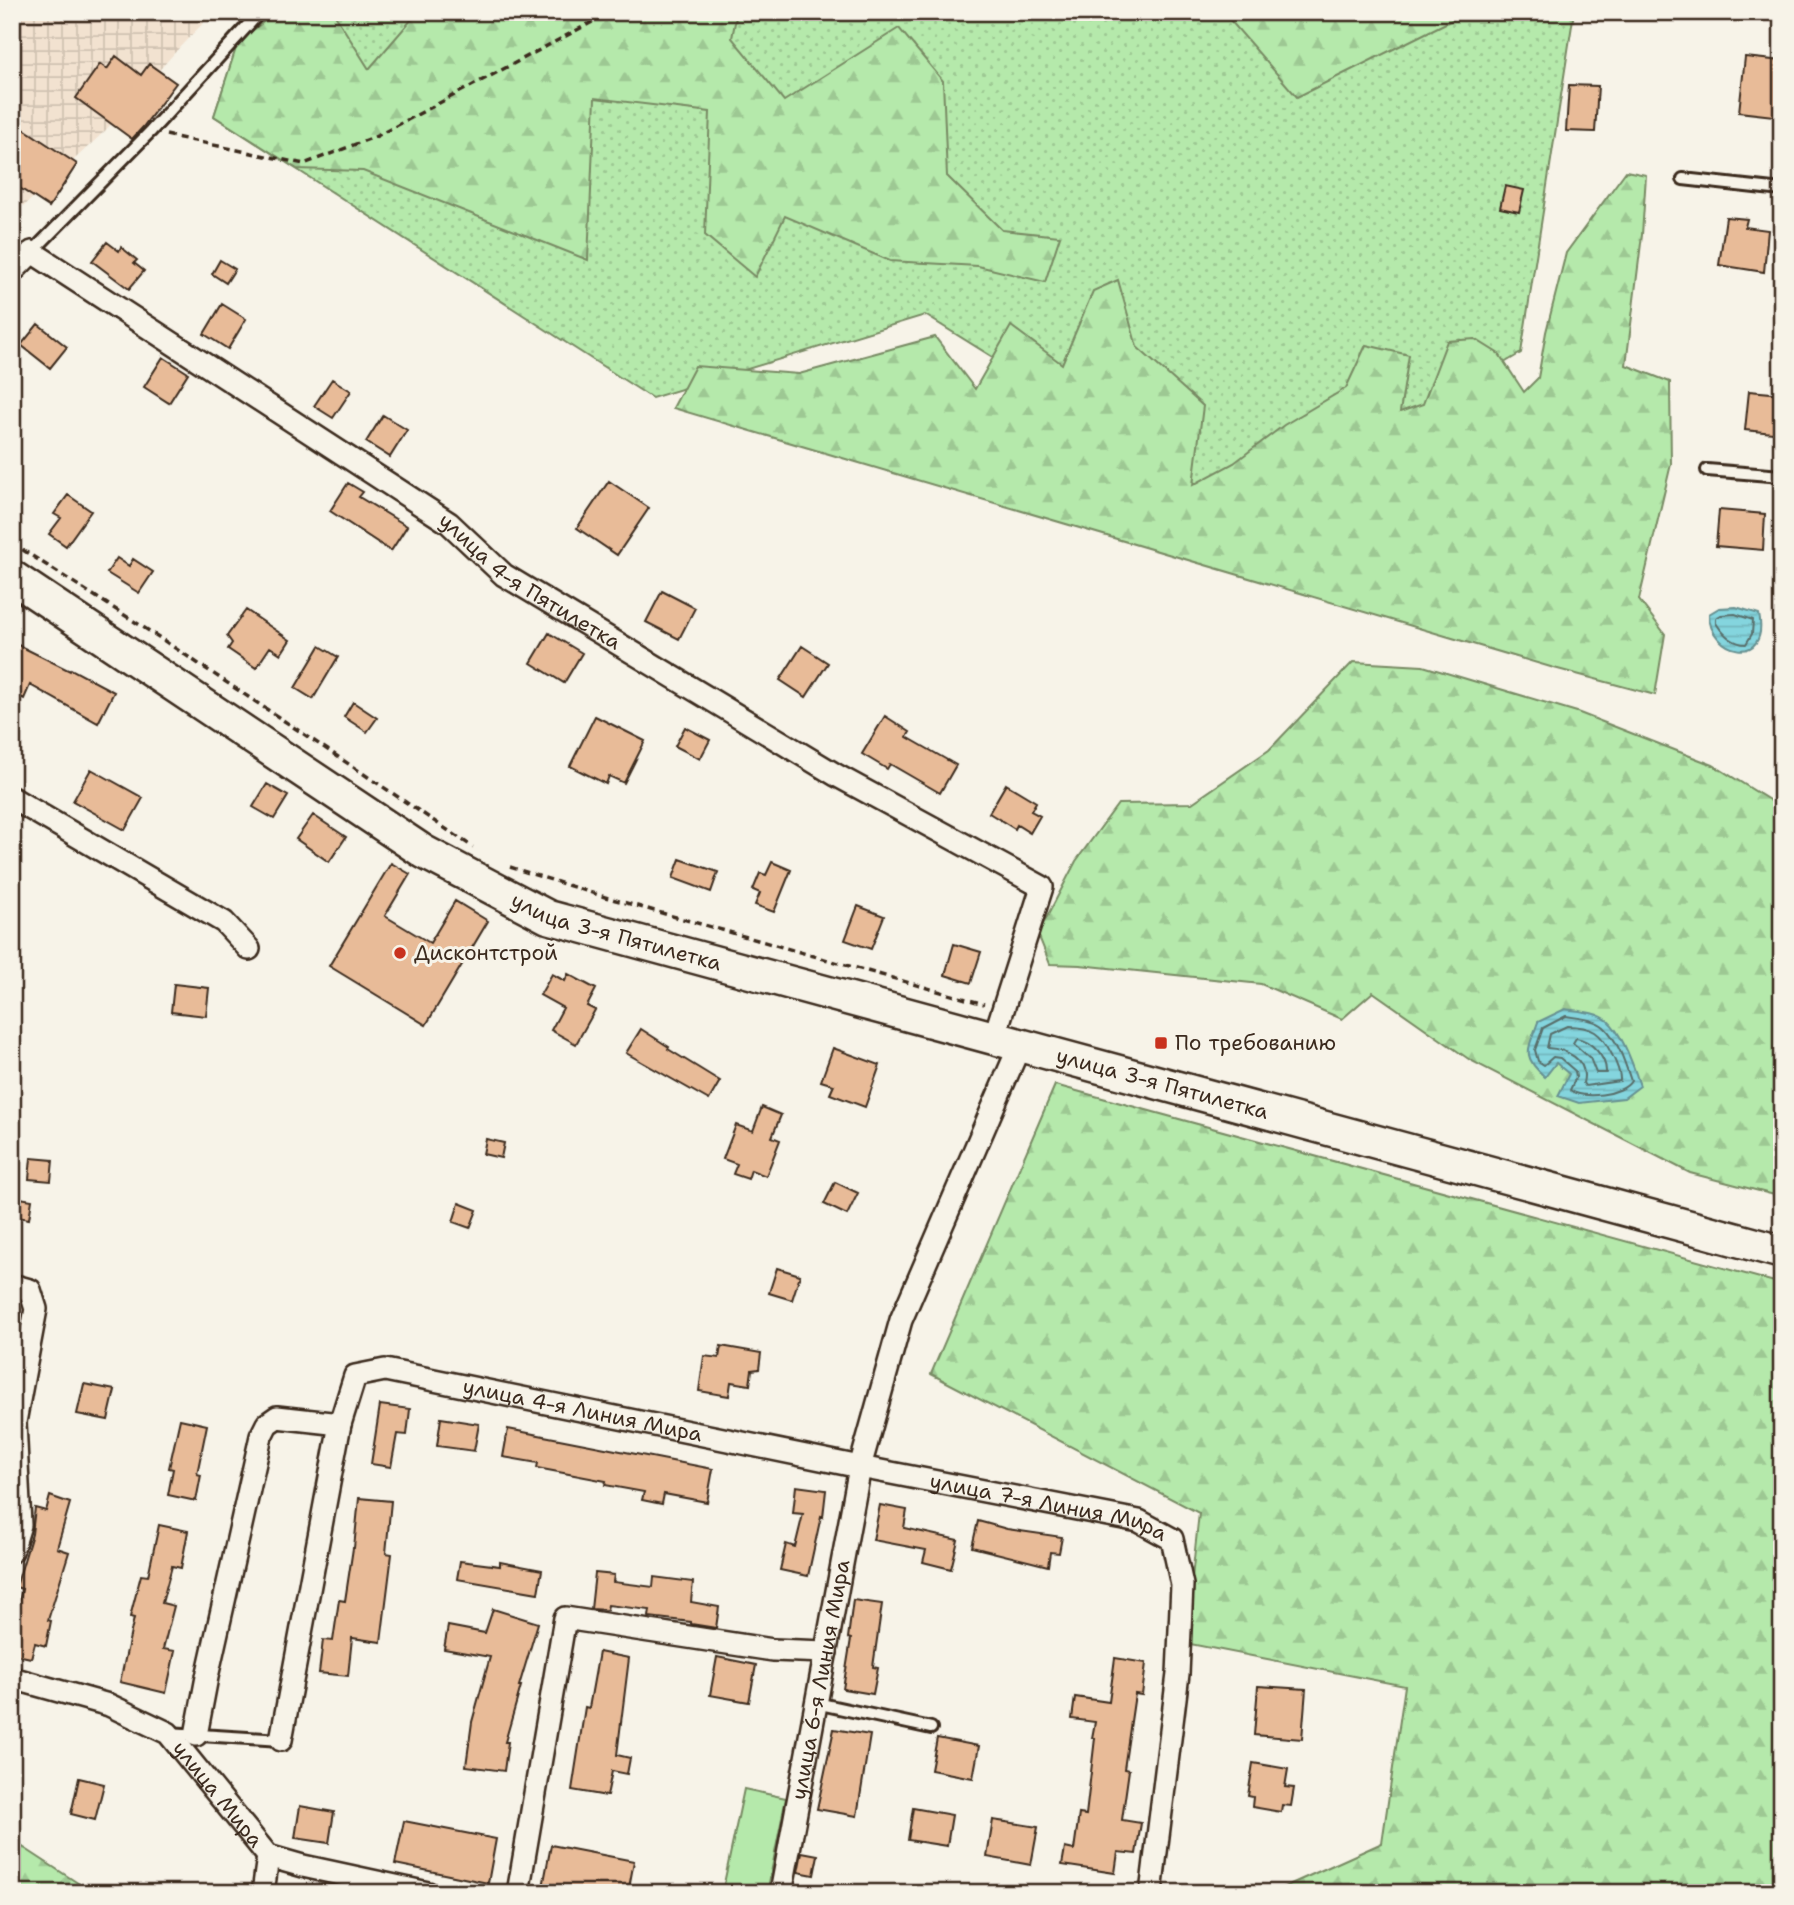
<svg xmlns="http://www.w3.org/2000/svg" width="1794" height="1905" viewBox="0 0 1794 1905" font-family="'Shantell Sans',sans-serif">
	<defs>
		<pattern id="industrial-grid" width="8" height="8" patternUnits="userSpaceOnUse" patternTransform="scale(1.75)"><rect width="8" height="8" fill="#f2e2d0"/><path d="M0 4h8M4 0v8" fill="none" stroke="#d0c2b2"/></pattern>
		<pattern id="grass-dots" width="8" height="8" patternUnits="userSpaceOnUse" patternTransform="scale(1.75)"><rect width="8" height="8" fill="#b5e9ab"/><path d="M2 2h.1M6 6h.1" fill="none" stroke="#9dc893" stroke-width="1.8" stroke-linecap="round"/></pattern>
		<pattern id="forest-firs" width="22" height="20" patternUnits="userSpaceOnUse" patternTransform="scale(1.75)"><rect width="22" height="20" fill="#b5e9ab"/><path d="M5 1l3.5 6h-7zM16 11l3.5 6h-7z" fill="#9dc893"/></pattern>
		<pattern id="water-rules" width="6" height="5" patternUnits="userSpaceOnUse" patternTransform="scale(1.75)"><rect width="6" height="5" fill="#84d5de"/><path d="M0 2.5h6" fill="none" stroke="#73b7be"/></pattern>
	</defs>
	<rect width="100%" height="100%" fill="#f7f3e8"/>
	<filter id="ink" filterUnits="userSpaceOnUse"><feTurbulence type="fractalNoise" baseFrequency=".0143" numOctaves="2"/><feDisplacementMap in="SourceGraphic" scale="14" xChannelSelector="R" yChannelSelector="G"/><feConvolveMatrix kernelMatrix="1 2 1 2 8 2 1 2 1" color-interpolation-filters="sRGB"/></filter>
	<g filter="url(#ink)">
		<path fill="url(#industrial-grid)" d="M12,12h202l-35,36 -75,84 -80,74 -12,-10z"/>
		<path fill="url(#grass-dots)" stroke="#788a64" stroke-width="2" d="M248,12h1326l-53,341 -274,162 -322,-200 -273,83 -438,-282z"/>
		<path fill="url(#forest-firs)" stroke="#788a64" stroke-width="2" d="M276,12h57l36,57 49,-57h319l-5,26 52,63 115,-73 44,53 4,95 55,54 58,6 -15,46 -67,-16 -88,-5 -105,-45 -30,61 -50,-42 5,-123 -115,-14 -7,162 -225,-89 -66,-2 -83,-53 24,-74z
			M1223,12h245l-171,85z
			M1626,171l20,4 -4,60 -16,130 44,17 1,82 -32,136 26,34 -10,61 -101,-27 -881,-260 22,-42 104,8 136,-37 40,52 36,-63 51,38 31,-73 25,-11 19,67 66,59 -10,79 41,-22 50,-38 62,-37 20,-43 43,10 -9,57 23,-8 24,-63 28,-2 24,15 25,38 14,-14 8,-46 20,-79z
			M1353,662l70,4 154,46 136,53 69,43v389l-92,-24 -220,-113 -97,-68 -31,27 -81,-35 -181,-19 -30,-1 -12,-30 38,-73 42,-57 74,-1 77,-53z
			M1055,1085l727,199v609h-511l111,-50 23,-157 -220,-43 14,-130 -268,-139z
			M12,1840l81,53h-81z"/>
		<path fill="#b5e9ab" stroke="#788a64" stroke-width="2" d="M744,1789l42,9 -19,95h-45z"/>
		<path fill="url(#water-rules)" stroke="#679191" stroke-width="2" d="M1736,607l23,7c11,55 -50,40 -50,0l10,-6z
			M1565,1009c13,2 33,3 43,12 15,13 26,46 32,65l-16,12 -45,5 -21,-7 11,-22 -13,-11 -11,14c-24,-21 -17,-27 -7,-55z"/>
		<g fill="none" stroke-linecap="round" stroke-linejoin="round">
			<path stroke="#586e6b" stroke-width="2" d="M1735,614l18,6 -1,14 -6,10c-14,0 -23,-10 -30,-21v-5l5,-3z
				M1566,1016c11,2 29,3 38,11 14,13 21,36 27,54 -8,14 -49,19 -61,9l6,-13 -1,-6 -15,-13 -7,-1 -9,8 -6,-4 -3,-11 8,-22z
				M1567,1026c9,0 20,1 28,6 11,7 26,37 25,49l-35,5 -2,-3c6,-24 -17,-34 -36,-35l3,-14z
				M1576,1038c15,2 31,20 30,35h-10l-6,-15 -17,-15z"/>
		</g>
		<path fill="#e8bb98" stroke="#3b2a1e" stroke-width="2" d="M116,56l25,19 8,-11 27,19 -33,44 -11,12 -56,-41 24,-34 7,5z
			M1745,57l37,4v56l-43,-5z
			M1569,85l29,1 -3,46 -29,-1z
			M12,121l65,43 -28,43 -37,-24z
			M1505,186l19,4 -5,22 -19,-4z
			M1726,217l21,2 -2,8 23,3 -4,42 -45,-7z
			M107,242l12,9 2,-4 16,13 -3,3 10,8 -15,18 -37,-28z
			M220,260l15,9 -9,14 -14,-9z
			M222,304l24,15 -18,30 -24,-15z
			M38,324l29,23 -17,21 -29,-23z
			M163,357l25,16 -19,30 -25,-16z
			M332,379l19,12 -18,27 -19,-12z
			M1749,391l33,3v40l-37,-4z
			M383,415l24,15 -17,27 -24,-15z
			M609,481l40,27 -32,47 -40,-27z
			M348,483l15,9 -4,5 48,29 -16,25 -61,-40z
			M68,495l23,16 -25,35 -17,-12 12,-16 -7,-4z
			M1719,510l46,4 -2,36 -47,-4z
			M117,558l12,8 4,-7 20,13 -14,21 -32,-20z
			M662,591l33,17 -16,31 -33,-17z
			M246,610l44,30 -9,14 -11,-7 -14,21 -28,-19 4,-6 -5,-7z
			M549,633l33,20 -18,30 -33,-20z
			M12,642l58,29 1,-2 43,23 -16,31 -68,-38 -6,14 -12,-6z
			M320,646l18,11 -25,42 -18,-11z
			M802,646l26,17 -22,34 -26,-17z
			M353,702l24,16 -10,14 -23,-15z
			M595,716l50,25 -21,42 -15,-7 -3,8 -36,-18z
			M885,716l25,16 -3,5 49,28 -16,28 -50,-29 -3,5 -25,-15z
			M685,727l25,13 -10,19 -25,-13z
			M91,769l52,29 -18,32 -52,-29z
			M267,784l21,12 -14,23 -21,-12z
			M1006,784l30,18 -5,9 9,5 -10,17 -13,-8 -2,4 -26,-16z
			M313,815l33,22 -17,25 -33,-23z
			M680,859l38,13 -7,20 -38,-14z
			M772,862l19,8 -17,42 -19,-7 5,-12 -7,-3 7,-17 6,2z
			M391,863l19,11 -25,42 45,27 25,-42 33,20 -62,104 -97,-59z
			M858,906l26,10 -13,33 -26,-9z
			M954,944l27,8 -10,31 -26,-8z
			M552,974l13,7 3,-7 28,15 -9,17 8,4 -19,34 -25,-14 12,-22 -23,-13z
			M174,984l35,4 -3,28 -35,-4z
			M641,1029l28,18 -1,2 52,32 -11,19 -83,-47z
			M833,1048l47,17 -15,42 -35,-13 4,-9 -13,-4z
			M762,1107l19,8 -9,22 8,3 -14,36 -15,-6 -3,9 -15,-5 4,-10 -14,-5 13,-34 17,6z
			M486,1139l18,4 -3,15 -18,-4z
			M31,1158l22,2 -2,21 -22,-2z
			M835,1182l23,11 -11,22 -23,-11z
			M14,1197l18,3 -3,19 -17,-3z
			M459,1203l18,7 -7,18 -17,-6z
			M777,1268l23,7 -8,25 -23,-7z
			M721,1346l40,7 -2,16 -7,1 -2,15 -19,-3 -2,14 -30,-5 5,-35 15,2z
			M84,1384l31,6 -7,30 -31,-6z
			M380,1405l30,4 -3,26 -10,-1 -6,33 -20,-3z
			M441,1418l38,6 -5,27 -37,-5z
			M180,1419l27,6 -10,49 4,1 -5,26 -28,-6 5,-26 -4,-1z
			M508,1429l205,40 -6,33 -43,-8 -2,10 -20,-4 2,-8 -39,-7 1,-4 -69,-13 1,-5 -35,-6z
			M796,1486l30,4 -3,27 -2,-1 -13,60 -28,-6 6,-26 9,3 8,-33 -10,-1z
			M50,1496l20,7 -13,45 12,4 -21,68 3,1 -5,25 -11,-3 -4,15 -19,-4v-33l2,1 8,-33 -6,-2 16,-53 3,-26 11,3z
			M359,1498l32,3 -5,52 6,1 -11,88 -29,-4 -4,38 -29,-3 4,-33 10,1 6,-41 6,1 8,-53h1z
			M880,1505l27,5 -3,18 54,12 -7,29 -28,-7 3,-12 -53,-10z
			M978,1521l29,8 55,8 -3,16 -9,-1 -2,14 -76,-19z
			M159,1525l29,6 -7,37 -9,-2 -10,37 12,3 -11,43 12,2 -9,42 -46,-11 14,-64 -4,-1 11,-42 7,1z
			M460,1561l40,5v-4l42,8 -4,23 -81,-14z
			M595,1573l19,2 -1,7 40,5 1,-10 39,5 -2,20 28,5 -3,21 -25,-4v-2l-42,-5 1,-7 -42,-5 -1,5 -16,-1z
			M853,1600l29,4 -9,63 5,1 -5,26 -30,-5 8,-50 -3,-1z
			M493,1609l45,14 -19,63h2l-16,56h3l-4,29 -38,-5 6,-44 18,-65 -46,-8 4,-23 37,7z
			M599,1652l30,6 -12,97 13,3 -3,16 -15,-3 -5,25 -35,-6 13,-83 4,1z
			M717,1657l39,8 -7,37 -39,-7z
			M1115,1658l31,5 -4,32 -7,-1 -11,75 5,1 -7,50 19,3 -5,31 -18,-2 -3,21 -53,-8 3,-17 9,2 5,-36 7,1 9,-77h-3l3,-16 -23,-3 3,-22 34,5z
			M1258,1686l48,3 -4,50 -48,-4z
			M834,1729l36,6 -13,81 -40,-7z
			M937,1738l42,8 -6,32 -42,-8z
			M1253,1763l35,6 -3,18 9,1 -3,18 -9,-1 -1,7 -29,-5 1,-10 -5,-1z
			M79,1778l25,6 -9,36 -24,-6z
			M300,1806l34,6 -5,31 -34,-5z
			M913,1808l39,7 -5,31 -39,-6z
			M993,1820l45,7 -7,38 -44,-8z
			M404,1821l92,18 -8,44 -93,-19z
			M551,1845l83,16 -6,32h-54l-31,-6z
			M802,1852l16,3 -4,20 -16,-3z"/>
		<g fill="none" stroke-linecap="round" stroke-linejoin="round">
			<defs>
				<path id="lane" d="M1683,179l99,11
					M32,252l118,-120 110,-120
					M1707,470l75,6
					M816,1703l115,25
					M168,1733l113,7"/>
				<g id="street">
					<path id="s1" d="M12,272l20,-20 417,271 55,52 332,200 206,112 -48,151"/>
					<path d="M12,798l212,124 25,27"/>
					<path d="M12,1285l18,5 6,19 -21,113 5,103 -8,26"/>
					<path id="s2" d="M12,1678l97,27 59,28 100,123 35,10 125,27"/>
					<path d="M196,1735l11,-58 54,-241 6,-12 10,-7 63,7"/>
					<path id="s3" d="M281,1740l59,-316 15,-48 30,-6 475,97 279,54 33,18 10,46 -4,89 -27,219"/>
					<path d="M263,1893l5,-37"/>
					<path d="M518,1893l47,-275 208,32 53,2"/>
					<path id="s4" d="M781,1893l79,-426 41,-147 119,-275"/>
				</g>
				<g id="secondary">
					<path id="s5" d="M12,577l412,275 124,65 1234,335"/>
				</g>
			</defs>
			<use href="#lane" stroke="#3b2a1e" stroke-width="16"/>
			<use href="#street" stroke="#3b2a1e" stroke-width="26"/>
			<use href="#secondary" stroke="#3b2a1e" stroke-width="37"/>
			<path stroke="#3b2a1e" stroke-width="3.5" stroke-dasharray="7 5" stroke-linecap="butt" d="M166,135l138,29 73,-28 234,-124
				M12,543l145,93 316,211
				M510,867l95,30 379,107"/>
			<use href="#lane" stroke="#f7f3e8" stroke-width="10"/>
			<use href="#street" stroke="#f7f3e8" stroke-width="21"/>
			<use href="#secondary" stroke="#f7f3e8" stroke-width="32"/>
		</g>
	</g>
	<g fill="#c8321e" stroke="#f7f3e8" stroke-width="2.5">
		<circle cx="400" cy="953" r="7"/>
		<rect x="1154" y="1036" width="14" height="14" rx="3.5"/>
	</g>
	<g text-anchor="middle" stroke-width="6" stroke-linejoin="round" paint-order="stroke">
		<g font-size="21" fill="#3b2a1e" stroke="#f7f3e8">
			<text dy="7" stroke="none"><textPath href="#s1" startOffset="626">улица 4-я Пятилетка</textPath></text>
			<text dy="7" stroke="none"><textPath href="#s5" startOffset="705">улица 3-я Пятилетка</textPath></text>
			<text dy="7" stroke="none"><textPath href="#s5" startOffset="1272">улица 3-я Пятилетка</textPath></text>
			<text dy="7" stroke="none"><textPath href="#s3" startOffset="604">улица 4-я Линия Мира</textPath></text>
			<text dy="7" stroke="none"><textPath href="#s3" startOffset="1080">улица 7-я Линия Мира</textPath></text>
			<text dy="7" stroke="none"><textPath href="#s4" startOffset="217">улица 6-я Линия Мира</textPath></text>
			<text dy="7" stroke="none"><textPath href="#s2" startOffset="245">улица Мира</textPath></text>
		</g>
		<g font-size="21" fill="#3b2a1e" stroke="#f7f3e8" text-anchor="start">
			<text x="414" y="960">Дисконтстрой</text>
			<text x="1175" y="1050">По требованию</text>
		</g>
	</g>
	<rect width="1794" height="1905" fill="none" stroke="#f7f3e8" stroke-width="42"/>
	<rect x="21" y="21" width="1752" height="1863" fill="none" stroke="#3b2a1e" stroke-width="2.5" filter="url(#ink)"/>
</svg>
